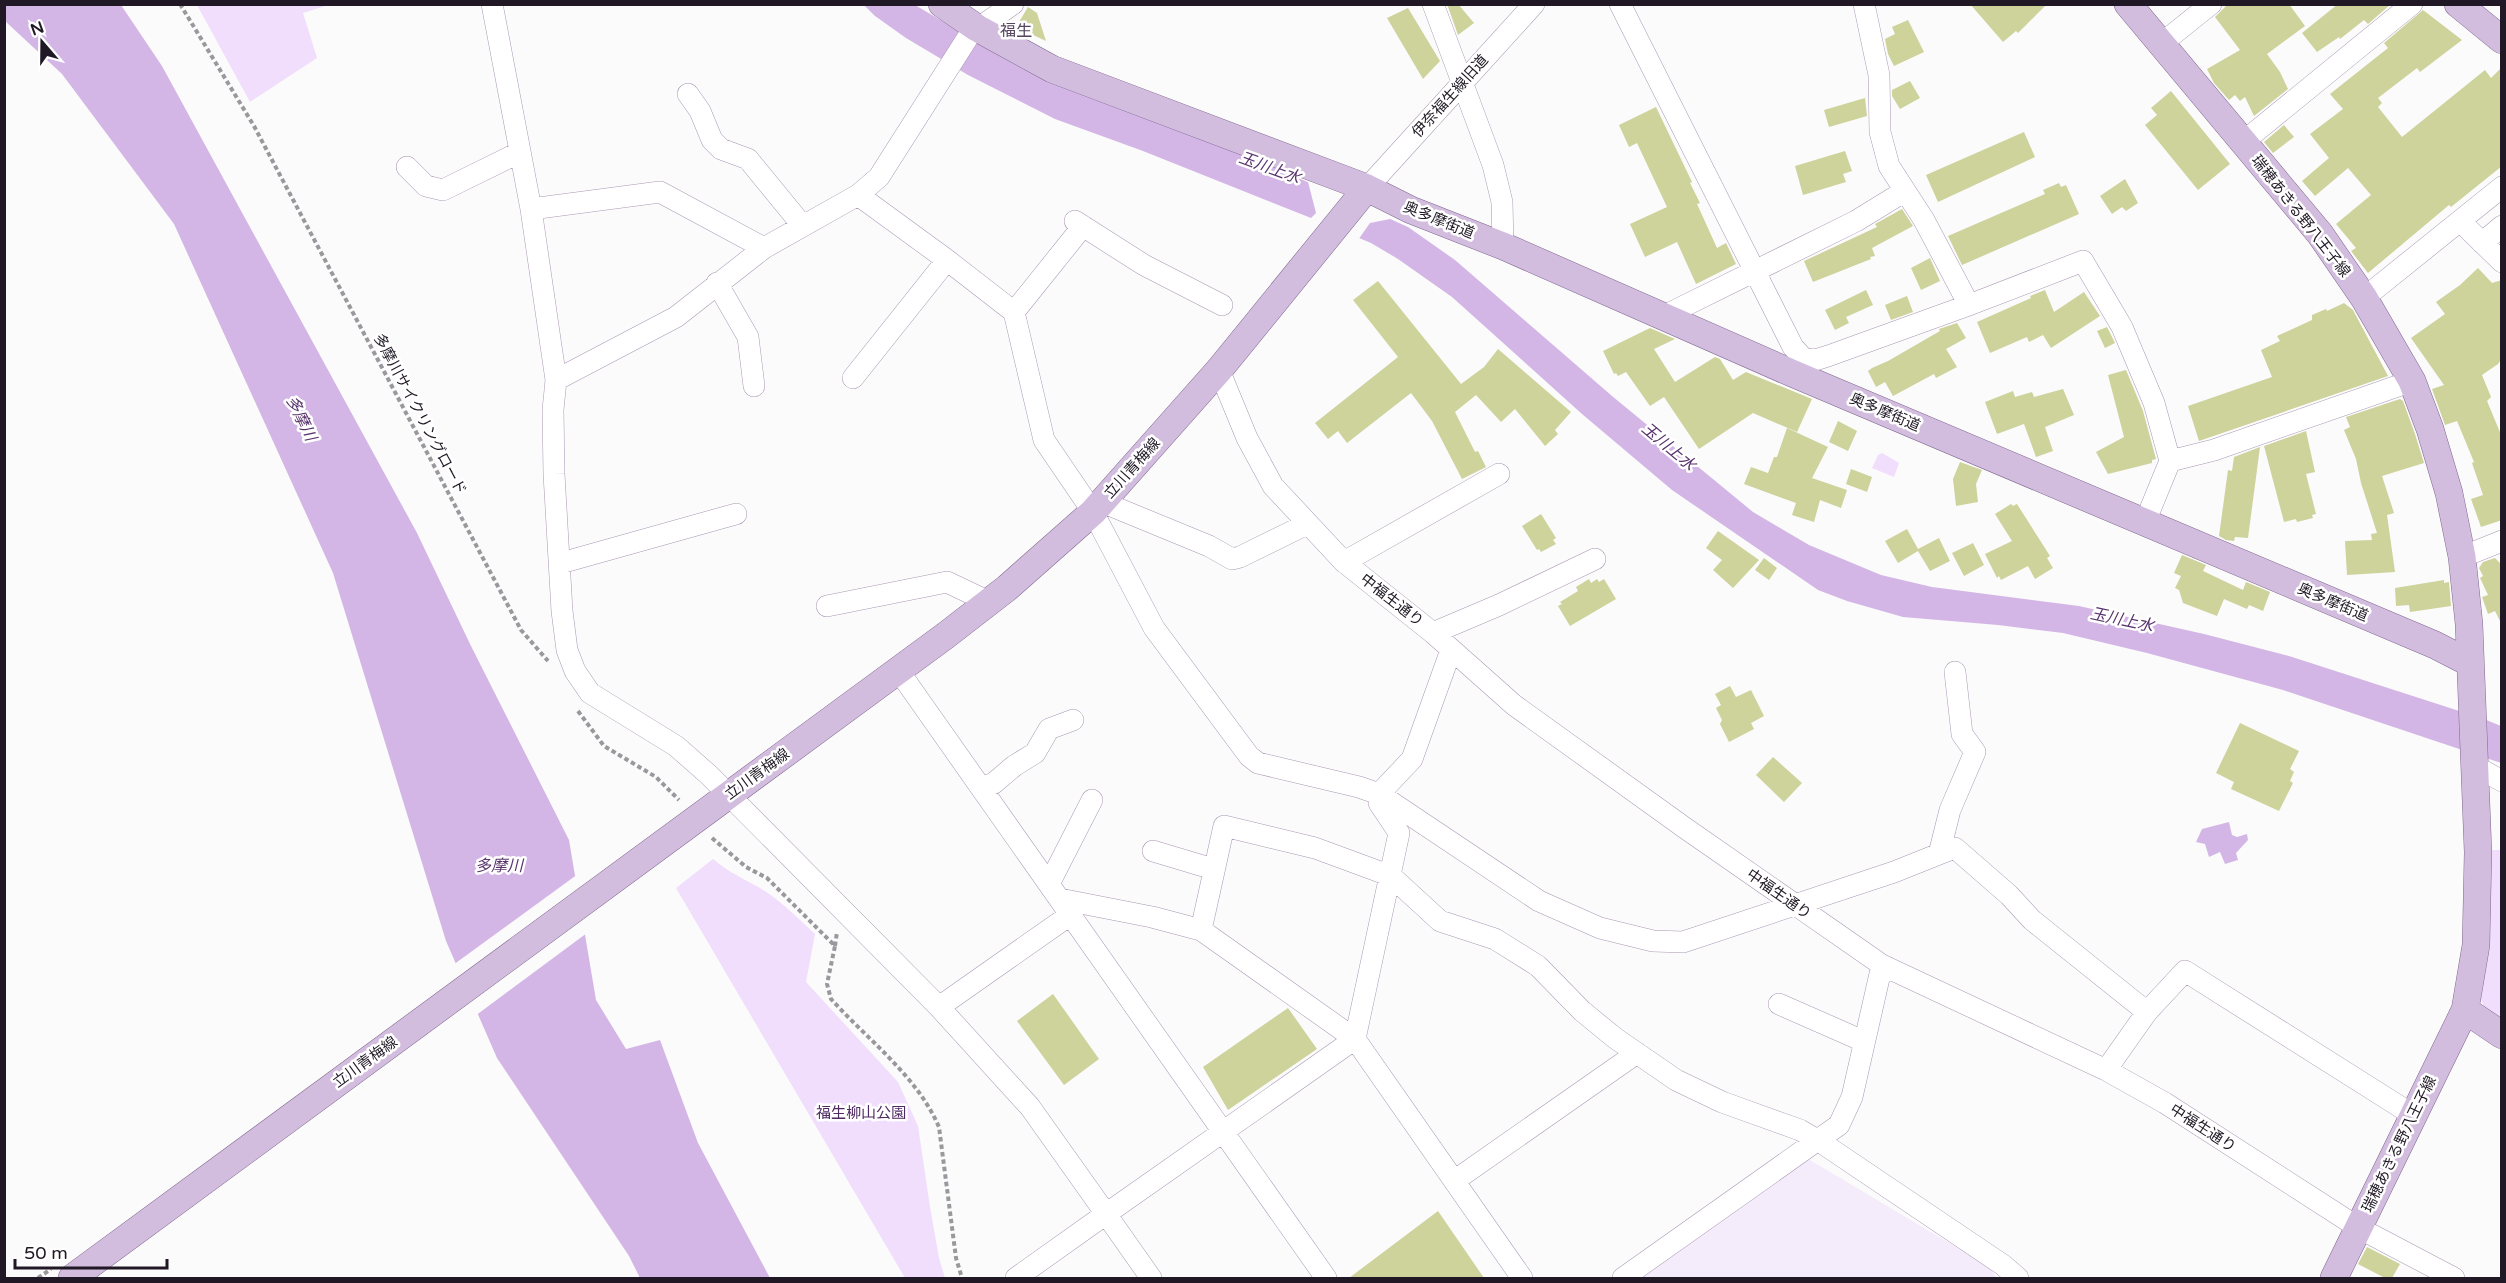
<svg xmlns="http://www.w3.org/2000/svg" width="2506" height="1283" viewBox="0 0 2506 1283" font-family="'Varela Round','Noto Sans JP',sans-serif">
	<rect width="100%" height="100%" fill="#fbfbfb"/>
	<path fill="#f5ecfb" d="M1800,1154l188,112 9,12h-367z"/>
	<path fill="#f0defc" d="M197,5h131l-25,8 14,45 -67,44z
		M1882,453l17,10 -5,14 -22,-9 6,-13z
		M2484,850h17v169l-17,-12 -8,-20z
		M713,859c16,14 34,21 52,32 18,12 34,28 50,43l-9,48 92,100 20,44 12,81 9,51 6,20h-40l-229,-390z"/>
	<path fill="#d3b6e6" d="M4,5h117l41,61 255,467 54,113 98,194 27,160 30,49 34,-9 38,103 72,135h-130l-11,-22 -132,-198 -51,-117 -113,-368 -159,-349 -112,-150 -57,-53z
		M864,5h51l44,26 146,69 189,76 114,51 47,33 157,136 141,116 56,33 72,30 51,12 147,19 125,28 85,22 195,63 17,7v37l-218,-73 -136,-37 -84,-20 -65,-8 -95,-8 -56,-16 -29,-11 -146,-100 -90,-76 -130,-117 -54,-38 -27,-16 -60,-25 -168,-67 -88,-32 -87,-44 -62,-37 -31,-22z
		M2229,822l3,13 5,2 10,-3 1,6 -12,13 2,7 -13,4 -5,-12 -11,5 -4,-13 -9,-2 6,-13z"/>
	<path fill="#fbfbfb" d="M1307,178l24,10 64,30 -25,5 -12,17 -49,-20 7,-7z
		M578,874l9,59 -112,83 -22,-51z"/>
	<path fill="#ced29b" d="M1447,4h11l16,19 -16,12z
		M1970,4h77l-29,29 -2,-2 -13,11z
		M2228,4h61l16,22 -38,28 13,18 8,17 -34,27 -9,-19 -5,4 -5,-6 -6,5 -15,-17 -7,-14 33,-19 -25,-33z
		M2338,4h53l-23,20 -4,-4 -24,19 -1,-2 -22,15 -15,-19z
		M1028,7l9,6 9,28 -30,-14z
		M1408,8l32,53 -17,18 -36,-61z
		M2423,10l39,30 -42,32 -3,-4 -39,30 4,5 -4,4 24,30 83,-67 6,8 11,-11v99l-51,41 -2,-2 -81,68 -17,-22 5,-3 -20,-24 35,-29 -23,-27 -33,28 -13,-15 27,-23 -19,-24 33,-25 -13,-15 58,-46 -4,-5z
		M1908,20l16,32 -30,14 -6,-12 -3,-15 10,-5 -3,-7z
		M1910,81l10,17 -20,11 -8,-13v-6z
		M2171,91l59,73 -32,26 -53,-65 12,-10 -6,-7z
		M1865,98l2,18 -38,11 -5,-17z
		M1656,107l36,75 -2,1 10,20 -3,1 20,44 9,-5 10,21 -40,20 -19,-42 -32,15 -15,-33 37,-17 -30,-64 -8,4 -10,-22z
		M2284,125l10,12 -21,16 -9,-11z
		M2024,132l11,25 -97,45 -12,-27z
		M1845,151l7,20 -9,3 3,8 -43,13 -8,-29z
		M2125,179l13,24 -12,8 -4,-4 -10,7 -12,-18z
		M2059,183l2,4 5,-2 13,29 -117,51 -14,-29 97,-42 -2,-4z
		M1902,209l11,17 -41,22 3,8 -5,1 1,2 -58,23 -9,-21 73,-34 -2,-3z
		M1930,258l10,23 -19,9 -10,-22z
		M2478,268l14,15 10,-3v78l-4,6 -16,11 9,22 -4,4 15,36v83l-21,7 -10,-28 12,-4 -11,-32 2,-1 -17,-41 -12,4 -13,-36 12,-4 -33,-47 34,-24 -9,-12 24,-17z
		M1378,281l83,103 23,-17 14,-18 73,63 -16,18 3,4 -13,12 -30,-37 -14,13 -25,-27 -21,17 20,40 3,-1 8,16 -24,12 -30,-58 -21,-28 -64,50 -9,-12 -10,8 -13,-16 83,-66 -45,-57z
		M1866,290l7,15 -27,12 3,6 -14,7 -10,-20z
		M2045,290l9,22 30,-20 16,24 -49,32 -8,-13 -14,7 -2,-5 -37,16 -13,-31 54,-24 -1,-2z
		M1907,296l6,16 -22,8 -6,-15z
		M2344,303l9,7 35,66 -189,65 -11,-35 84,-29 -11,-27 19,-9 -3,-5 35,-16v-5l14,-6 1,2z
		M1957,323l9,15 -20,11 11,18 -21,11 -2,-4 -41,22 -8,-14 -9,5 -8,-16 4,-3 16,-7 52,-30 -1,-2z
		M2107,327l8,16 -10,5 -8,-17z
		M1650,328l25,11 -21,10 21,33 40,-25 5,2 13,21 13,-8 66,27 -15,33 -44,-19 -54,36 -35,-52 -14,9 -24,-34 -8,4 -2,-3 -2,1 -11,-23z
		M2126,370l17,41 13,48 -4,1v3l-44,11 -12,-22 28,-15 -16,-62z
		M2063,389l11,26 -29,12 8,24 -17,6 -12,-33 -27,10 -12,-32 28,-11 2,6 17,-5 2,5z
		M2400,399l3,2 12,33 9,29 -42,13 12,37 -7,2 8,57 -48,3 -2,-34 27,-1 -1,-6 6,-1 -16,-50 -5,-24 -12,-29 6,-3 -4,-10z
		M1838,421l19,10 -9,20 -19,-9z
		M1787,428l41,19 -16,31 35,12 -6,18 -21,-8 -6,22 -22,-7 4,-12 -52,-19 7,-17 17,6 6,-16h3z
		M2306,431l9,41 -9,2 10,40 -4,1 1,3 -16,4 -1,-3 -12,3 -20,-76z
		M2260,447l-12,91 -13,-1 -1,4 -8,-1 -7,-4 9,-66 4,1 2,-14z
		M1960,462l22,8 -6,14 2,18 -22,4 -3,-27z
		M1851,469l21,8 -5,15 -21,-8z
		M2011,504l2,2 4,-2 33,52 -3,2 6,10 -18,11 -7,-13 -27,14 -2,-4 -2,2 -12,-24 27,-13 -17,-27z
		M1541,514l15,24 -3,2 3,4 -15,8 -2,-3 -2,1 -15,-24z
		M1907,529l11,20 21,-11 11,23 -20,10 -12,-20 -20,12 -13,-22z
		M1718,531l41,29 -26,28 -20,-18 9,-10 -16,-12z
		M1973,543l11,22 -20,11 -12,-23z
		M2182,555l24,10 -3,6 40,19 3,-8 24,10 -7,19 -14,-6 -2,4 -23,-10 -7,17 -34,-13 -4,-13 -4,-2 6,-12 -7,-3z
		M1764,558l13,10 -8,12 -14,-10z
		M2495,558l7,7v60l-7,-14 -7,3 -6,-17 6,-2 -8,-17 3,-2 -4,-8 4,-6z
		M1589,579l2,4 6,-4 2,3 5,-3 12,20 -46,27 -12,-20 4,-2 -2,-2 18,-11 -2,-4z
		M2444,580v3l5,-1 2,24 -41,6 -1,-7 -13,1 -1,-18z
		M1730,686l6,11 15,-7 13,26 -13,7 3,6 -25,13 -9,-18 2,-4 -6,-12 5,-3 -6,-11z
		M2240,723l59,28 -9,18 4,3 -4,9 3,2 -14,28 -48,-22 3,-7 -18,-9z
		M1773,757l29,26 -18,19 -28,-27z
		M1053,994l46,65 -35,26 -47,-64z
		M1288,1008l29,41 -89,61 -25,-43z
		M1438,1211l46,67h-135z
		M2367,1247l33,17 -8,14h-7l-27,-14z"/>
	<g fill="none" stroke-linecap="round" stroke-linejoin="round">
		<defs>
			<path id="minor" d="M492,4l39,205 25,171 -3,30 1,64 8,137 5,39 8,21 15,22 86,53 33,29 230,232 91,100 76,107 -90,64
				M1433,4l60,161 9,37 1,44
				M1620,4l173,343 10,11
				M1864,4l15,71 1,57 9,34 35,54 45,85
				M2161,44l50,-40
				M688,94l12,17 12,29 9,9 27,10 54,66
				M2243,142l169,-138
				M407,167l19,19 17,4 77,-38
				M1367,188l167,-184
				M858,195l89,65 67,52 30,128 49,72 61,116 95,128 9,7 101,24 20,7 160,107 61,27 53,13 30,1 211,-70 45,-18 11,-44 25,-58 -13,-18 -7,-62
				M531,209l129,-17 104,56
				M1075,221l69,44 78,40
				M2460,221l42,41
				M2482,243l20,-17
				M717,283l31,54 6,49
				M2364,298l138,-111
				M1014,312l69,-86
				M1664,316l192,-95 49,-30
				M1219,370l28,68 26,48 71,76 89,71 81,72 171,123 197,137 224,105 59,33 194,125 95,50
				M1794,374l9,-16 12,2 13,-4 141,-51 114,-44 39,66 32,76 16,58 -25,61
				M853,378l94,-118
				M556,380l120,-63 88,-69 94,-53 21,-18 91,-143 43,-30
				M2170,461l44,-11 198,-69
				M1102,502l107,44 23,13 8,-2 67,-33
				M2462,557l40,-16
				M1344,562l155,-88
				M561,563l175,-49
				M827,606l120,-24 42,20
				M1433,633l66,-28 96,-46
				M898,670l428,608
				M2475,766l27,15
				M982,788l12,-5 20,-17 21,-13 14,-24 24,-9
				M1153,851l60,18
				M1939,854l16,-6 54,47 23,25 115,92
				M1049,884l43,-84
				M1060,899l92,18 49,13 154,109 167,239
				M1201,930l23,-104 91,22 76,28 49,45 55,18 43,27 44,45 33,27 61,42 46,22 78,28 19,11 184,124 15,13
				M1779,1004l84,37
				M939,1007l131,-92
				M2106,1070l41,-58 38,-41 228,144
				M1454,1181l183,-128
				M1151,1278l-45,-64 249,-175 44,-206 -20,-30v-9l33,-35 39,-109
				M1623,1278l216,-153 13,-28 30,-132"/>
			<path id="major" d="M942,4l35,24 75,41 315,119 44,22 92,36 291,128 641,271 35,18
				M2128,4l192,230 44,64 48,83 18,48 19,64 13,64 7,67 9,228 -2,93 -11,65 -131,268
				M2458,4l44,36
				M2465,1010l37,25
				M72,1278l873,-642 62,-48 86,-76 126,-142 148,-182"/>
		</defs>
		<use href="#minor" stroke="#aa98b5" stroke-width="22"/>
		<use href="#major" stroke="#806790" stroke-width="28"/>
		<path stroke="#9b989d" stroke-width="4" stroke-dasharray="4.5 3" stroke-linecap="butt" d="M180,4l74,122 267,504 27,31
			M578,711l26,35 52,31 23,23
			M712,838l34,29 21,11 68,68 -8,38 4,15c37,41 86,77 108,128l17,131 6,20
			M835,946l2,-14
			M38,1278l13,-9"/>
		<use href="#minor" stroke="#fff" stroke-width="21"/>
		<use href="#major" stroke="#d2bddf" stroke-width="27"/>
	</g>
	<g text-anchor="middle" stroke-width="5" stroke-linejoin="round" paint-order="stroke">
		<g font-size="15" fill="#201925" stroke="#fff">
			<text transform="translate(1450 96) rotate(-48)" y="5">伊奈福生線旧道</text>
			<text transform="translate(2301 216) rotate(52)" y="5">瑞穂あきる野八王子線</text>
			<text transform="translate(1439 220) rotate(22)" y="5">奥多摩街道</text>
			<text transform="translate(1885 412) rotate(23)" y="5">奥多摩街道</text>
			<text transform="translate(420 414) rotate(62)" y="5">多摩川サイクリングロード</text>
			<text transform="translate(1132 468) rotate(-48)" y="5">立川青梅線</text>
			<text transform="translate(1392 600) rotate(38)" y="5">中福生通り</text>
			<text transform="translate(2333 602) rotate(23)" y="5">奥多摩街道</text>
			<text transform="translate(757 774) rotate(-36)" y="5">立川青梅線</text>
			<text transform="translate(1779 894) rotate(35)" y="5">中福生通り</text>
			<text transform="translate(365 1062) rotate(-36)" y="5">立川青梅線</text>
			<text transform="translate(2203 1128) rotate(33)" y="5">中福生通り</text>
			<text transform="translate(2399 1144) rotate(-64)" y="5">瑞穂あきる野八王子線</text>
		</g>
		<g font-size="15" fill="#4f2a63" stroke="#fff">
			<text x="861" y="1118">福生柳山公園</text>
		</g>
		<g font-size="16" fill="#55455f" stroke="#fff">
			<text x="1016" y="36">福生</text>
		</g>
		<g font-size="16" font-style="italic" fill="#57326c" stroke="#fff">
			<text transform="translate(1270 167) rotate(20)" y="6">玉川上水</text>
			<text transform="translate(302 418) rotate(64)" y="6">多摩川</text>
			<text transform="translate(1669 446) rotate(40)" y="6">玉川上水</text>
			<text transform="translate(2122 619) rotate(12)" y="6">玉川上水</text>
			<text x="499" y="871">多摩川</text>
		</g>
	</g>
	<rect width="2506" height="1283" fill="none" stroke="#201925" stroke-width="12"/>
	<g transform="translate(42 42) rotate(340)" stroke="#ffffff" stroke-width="4.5" paint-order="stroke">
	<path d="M0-4.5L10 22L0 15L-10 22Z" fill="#201925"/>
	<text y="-9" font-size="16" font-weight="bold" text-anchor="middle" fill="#201925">N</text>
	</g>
	<path d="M15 1259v9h152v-9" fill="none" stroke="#201925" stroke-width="3"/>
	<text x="24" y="1259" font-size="18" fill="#201925" stroke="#ffffff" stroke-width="4.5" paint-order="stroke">50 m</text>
</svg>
